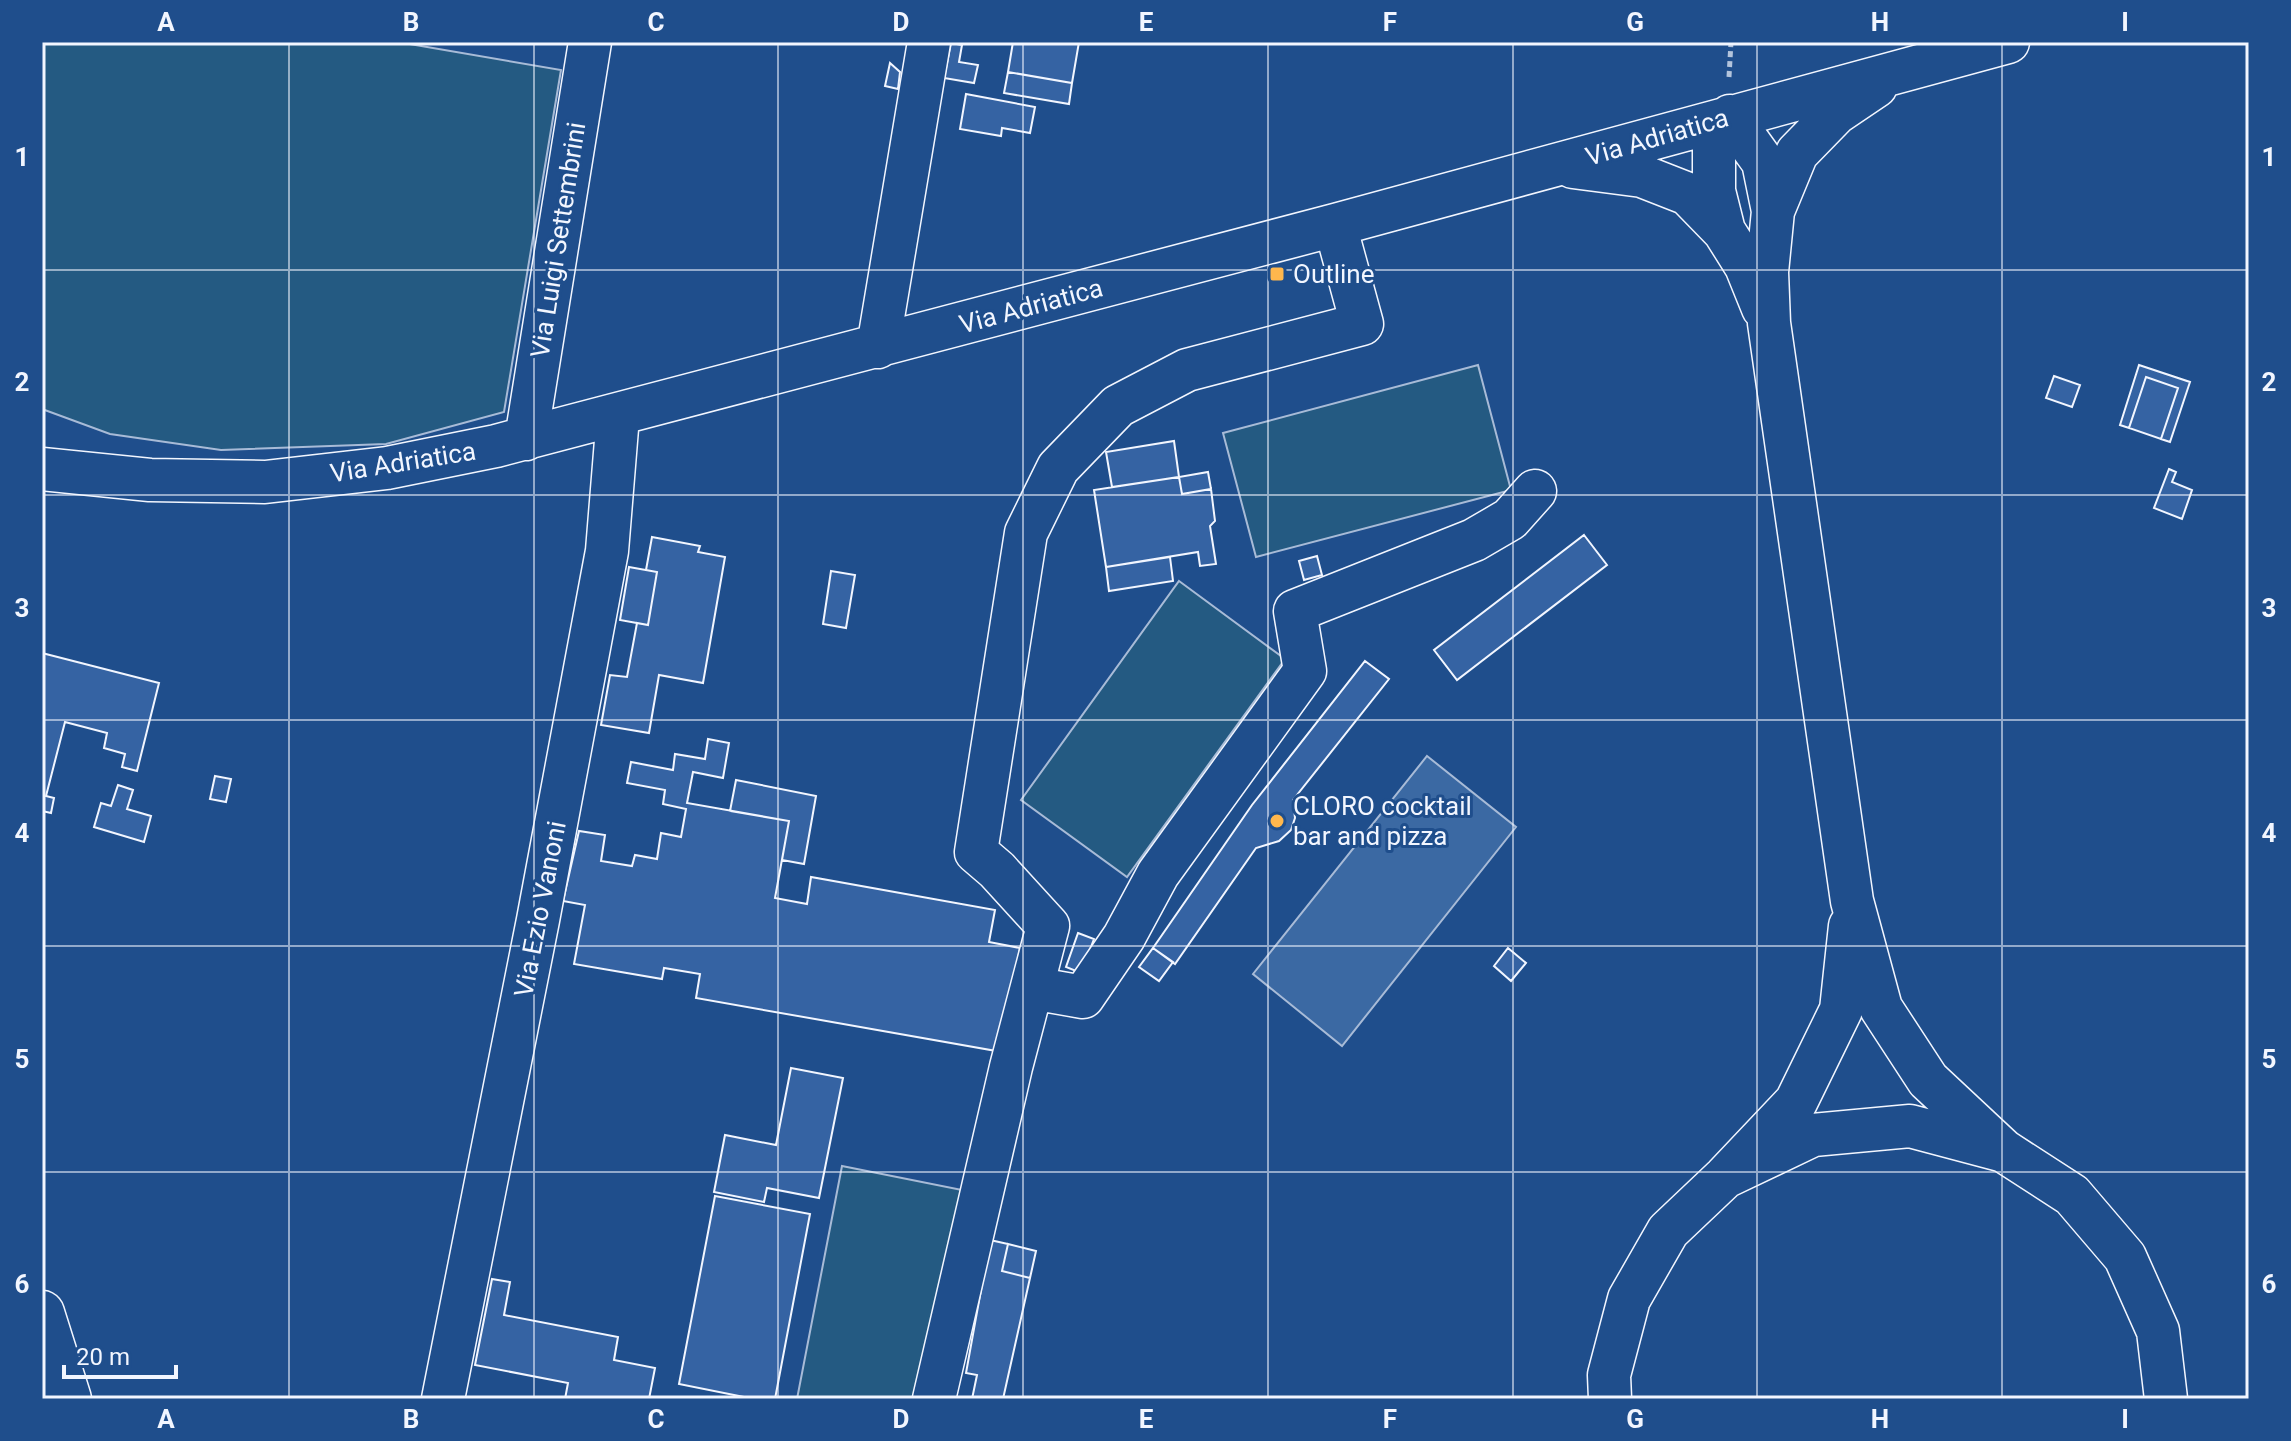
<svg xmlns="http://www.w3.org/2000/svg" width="2291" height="1441" viewBox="0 0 2291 1441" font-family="Roboto,sans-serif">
	<rect width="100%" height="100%" fill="#1f4e8c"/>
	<path fill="#245a82" stroke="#a8bbd7" stroke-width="2" d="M42,42h356l163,28 -57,342 -118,32 -165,6 -111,-16 -68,-25z
		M1478,365l33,125 -255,67 -33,-124z
		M1179,581l106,78 -158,218 -106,-77z
		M842,1166l125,25 -41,208h-129z"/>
	<path fill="#3b69a3" stroke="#a8bbd7" stroke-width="2" d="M1427,756l89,71 -174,219 -89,-72z"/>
	<path fill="#3563a3" stroke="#f2f6ff" stroke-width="2" d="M1013,42h66l-7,41 -64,-11z
		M951,43l11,2 -3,17 19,3 -4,18 -30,-5z
		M890,63l10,9 -2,17 -13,-3z
		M1008,72l64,11 -3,21 -65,-11z
		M966,94l69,13 -5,26 -28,-5 -1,8 -41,-7z
		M2139,365l51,17 -20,60 -9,-3 17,-51 -32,-11 -17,51 -9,-3z
		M2054,376l26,9 -8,22 -26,-9z
		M2146,377l32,11 -17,51 -32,-11z
		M1174,441l5,36 -67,10 -6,-35z
		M2169,469l7,3 -4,10 20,8 -10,29 -28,-11z
		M1208,472l3,17 -29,5 -3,-17z
		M1179,477l3,17 29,-5 4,32 -5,5 6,38 -16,2 -2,-14 -92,15 -12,-77z
		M1584,535l23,30 -150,115 -23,-30z
		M652,537l48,9 -2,6 27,5 -22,126 -44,-8 -10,58 -48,-8 9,-50 17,2 10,-54 11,2 9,-53 -11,-2z
		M1317,556l5,19 -18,5 -5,-19z
		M1170,557l3,24 -64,10 -3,-24z
		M629,567l28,5 -9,53 -28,-5z
		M831,571l24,4 -9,53 -23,-4z
		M42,653l117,30 -22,88 -15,-4 3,-13 -21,-6 3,-15 -42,-11 -19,74 8,2 -3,15 -9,-2z
		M1365,661l24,18 -96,121 2,18 -4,12 -12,11 -23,7 -81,116 -22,-16 99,-143z
		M708,739l21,4 -6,35 -30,-6 -6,31 102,18 -14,77 32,6 4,-27 184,33 -6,32 31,6 -18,104 -306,-54 4,-24 -36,-6 -2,11 -88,-15 11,-59 -22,-4 16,-70 26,4 -4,26 31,5 3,-11 22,4 4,-26 20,4 5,-28 -23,-5 2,-14 -38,-7 4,-21 42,8 2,-16 30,5z
		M215,776l16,3 -5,23 -16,-3z
		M736,780l80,16 -12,68 -22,-4 7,-39 -59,-10z
		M118,785l15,5 -6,19 24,7 -7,26 -50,-15 7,-24 10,3z
		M1078,933l16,6 -13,34 -15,-6z
		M1153,948l20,14 -14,19 -20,-14z
		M1508,948l18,15 -15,18 -17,-15z
		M791,1068l52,10 -24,120 -52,-10 -3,14 -50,-10 11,-57 51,10z
		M715,1196l95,18 -35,185h-21l-75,-15z
		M990,1240l18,4 -6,27 28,7 -27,121h-31l5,-24 -11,-2z
		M1008,1244l28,7 -6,27 -28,-7z
		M492,1279l18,3 -6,33 114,22 -4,23 41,8 -6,31h-84l3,-16 -93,-18z"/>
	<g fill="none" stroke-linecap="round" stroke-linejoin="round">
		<defs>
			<path id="minor" d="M1730,116l33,46 10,49 -6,61 2,51 83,578 29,107 47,72 76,71
				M1573,167l69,9 46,18 36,37 22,35 17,42
				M1773,211l24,-58 39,-40 40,-27
				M1724,231l-10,-40v-42l16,-33
				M878,347l51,-305
				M526,439l64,-397
				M42,469l108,11 115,2 122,-14 109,-22 839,-221 673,-183
				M1032,988l51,9 41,-60 34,-63 147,-203 -10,-60 179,-71 36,-21 25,-28
				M1725,1177l88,-42 97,-9 94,25 68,44 53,62 33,74 8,68
				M443,1399l95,-479 69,-369 11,-135
				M934,1399l77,-332 37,-141 -51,-56 -21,-18 50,-319 32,-65 60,-62 69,-36 175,-46 -27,-99
				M1610,1399l-1,-24 20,-76 39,-68 57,-54 71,-75 45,-92 9,-84"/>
			<path id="highway" d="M42,1313l27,86"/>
		</defs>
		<use href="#minor" stroke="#f2f6ff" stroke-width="45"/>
		<use href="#highway" stroke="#f2f6ff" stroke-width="47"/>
		<path stroke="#b3c4dc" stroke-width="5" stroke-dasharray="6 4" stroke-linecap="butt" d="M1729,77l2,-35"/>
		<use href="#minor" stroke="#1f4e8c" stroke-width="42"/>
		<use href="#highway" stroke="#1f4e8c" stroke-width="44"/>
	</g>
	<path fill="none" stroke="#f2f6ff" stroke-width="2" stroke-opacity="0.55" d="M289,42v1357M534,42v1357M778,42v1357M1023,42v1357M1268,42v1357M1513,42v1357M1757,42v1357M2002,42v1357M42,270h2207M42,495h2207M42,720h2207M42,946h2207M42,1172h2207"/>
	<g fill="#ffb74d" stroke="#1f4e8c" stroke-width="3">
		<rect x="1269" y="266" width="16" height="16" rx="4"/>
		<circle cx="1277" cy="821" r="8"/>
	</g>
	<g text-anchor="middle" stroke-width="6" stroke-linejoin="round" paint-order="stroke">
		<g font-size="26" fill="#f2f6ff" stroke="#1f4e8c">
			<text transform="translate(1657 137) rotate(-16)" y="9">Via Adriatica</text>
			<text transform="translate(558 240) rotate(-81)" y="9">Via Luigi Settembrini</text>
			<text transform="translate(1031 306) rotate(-15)" y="9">Via Adriatica</text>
			<text transform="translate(403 462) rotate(-9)" y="9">Via Adriatica</text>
			<text transform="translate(540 909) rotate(-79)" y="9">Via Ezio Vanoni</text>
		</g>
		<g font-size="26" fill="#f2f6ff" stroke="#1f4e8c" text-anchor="start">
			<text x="1293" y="283">Outline</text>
			<text x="1293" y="815">CLORO cocktail<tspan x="1293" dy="30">bar and pizza</tspan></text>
		</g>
	</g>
	<rect width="2291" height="1441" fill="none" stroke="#1f4e8c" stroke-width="88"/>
	<path d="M64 1365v12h112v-12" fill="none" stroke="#f2f6ff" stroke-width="4"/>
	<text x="76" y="1365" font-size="24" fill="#f2f6ff" stroke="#1f4e8c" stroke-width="6" paint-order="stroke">20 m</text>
	<rect x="44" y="44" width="2203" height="1353" fill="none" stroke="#f2f6ff" stroke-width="3"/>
	<g font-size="26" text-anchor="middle" font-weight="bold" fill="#f2f6ff">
		<text x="166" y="31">A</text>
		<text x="411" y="31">B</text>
		<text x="656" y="31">C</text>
		<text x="901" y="31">D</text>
		<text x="1146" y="31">E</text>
		<text x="1390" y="31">F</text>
		<text x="1635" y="31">G</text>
		<text x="1880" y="31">H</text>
		<text x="2125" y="31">I</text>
		<text x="22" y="166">1</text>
		<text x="2269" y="166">1</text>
		<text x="22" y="391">2</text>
		<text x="2269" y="391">2</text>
		<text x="22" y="617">3</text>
		<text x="2269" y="617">3</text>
		<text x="22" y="842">4</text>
		<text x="2269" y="842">4</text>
		<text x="22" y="1068">5</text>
		<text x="2269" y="1068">5</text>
		<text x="22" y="1293">6</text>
		<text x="2269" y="1293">6</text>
		<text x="166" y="1428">A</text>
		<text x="411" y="1428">B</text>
		<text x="656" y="1428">C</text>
		<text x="901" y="1428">D</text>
		<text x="1146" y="1428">E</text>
		<text x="1390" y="1428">F</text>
		<text x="1635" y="1428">G</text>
		<text x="1880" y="1428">H</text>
		<text x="2125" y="1428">I</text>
	</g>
</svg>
